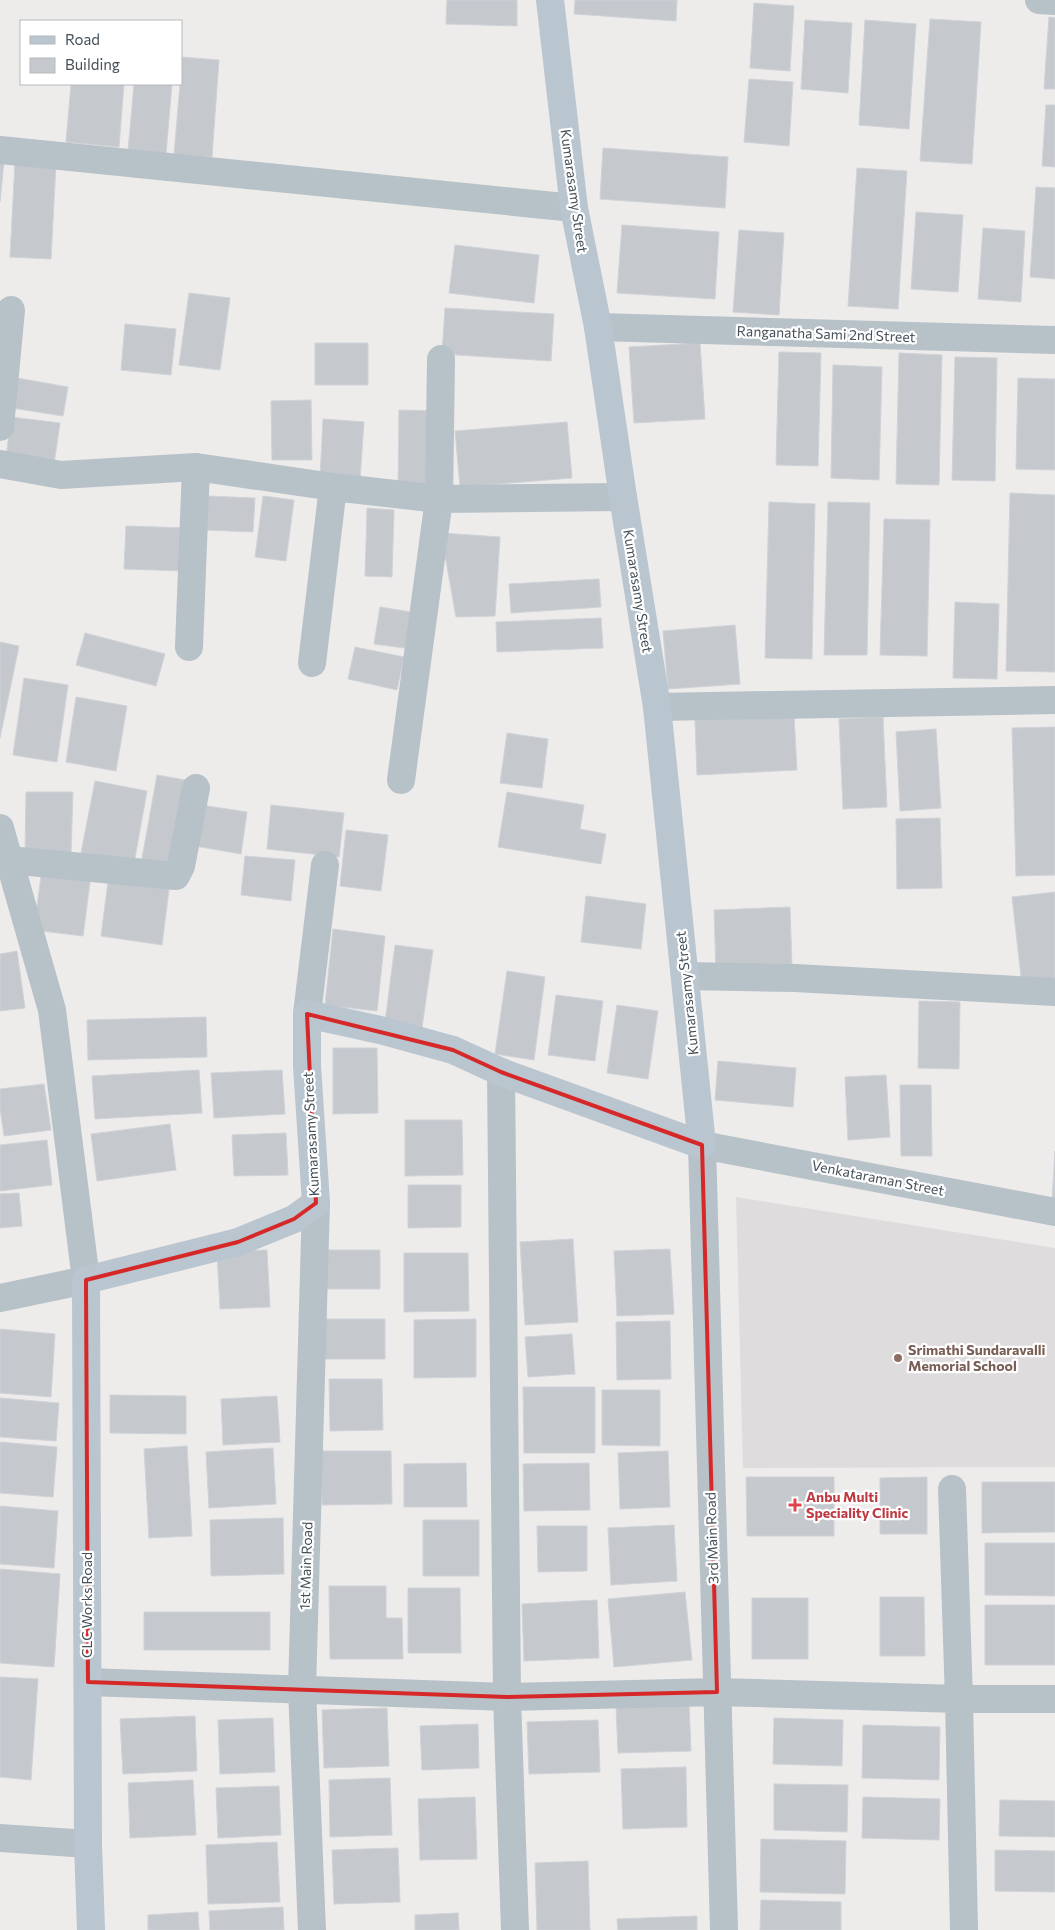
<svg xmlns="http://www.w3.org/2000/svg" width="1055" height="1930" viewBox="0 0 1055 1930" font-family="Commissioner,sans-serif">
	<rect width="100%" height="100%" fill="#eeebeb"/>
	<path fill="#dfdcdd" d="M736,1197l319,51v219l-312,1z"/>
	<path fill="#c5c9ce" stroke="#cfd2d7" d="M447,0h70v26l-71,-2z
		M575,0h102l-1,21 -102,-7z
		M754,3l40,3 -4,65 -40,-3z
		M1049,17l6,1v71h-11z
		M930,19l51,3 -9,142 -52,-3z
		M805,20l47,3 -4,70 -47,-4z
		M865,20l51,4 -7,105 -50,-4z
		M182,57l37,3 -7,97 -38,-2 6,-71h1z
		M749,79l44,3 -4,64 -45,-4z
		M71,84h53l-5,63 -53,-5z
		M134,84h38l-6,70 -38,-3z
		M1046,105h9v62l-13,-1z
		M603,148l125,9 -3,51 -125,-9z
		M0,161h4l-4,41z
		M15,162l41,2 -5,95 -41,-2z
		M857,168l50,3 -9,138 -50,-3z
		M1036,187l19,1v91l-25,-2z
		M916,212l47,3 -5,77 -47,-3z
		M622,225l97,7 -4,67 -98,-6z
		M983,228l42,3 -4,71 -43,-3z
		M739,230l45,3 -5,82 -46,-3z
		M455,245l84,10 -5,48 -85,-10z
		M189,293l41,5 -10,72 -41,-5z
		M445,308l109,6 -3,47 -109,-7z
		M125,324l51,5 -5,46 -50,-5z
		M315,343h53v42h-53z
		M700,343l5,76 -71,4 -5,-76z
		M779,352l42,1 -3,113 -42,-1z
		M899,353l43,2 -3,130 -43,-1z
		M955,357l42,1 -2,123 -43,-1z
		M833,365l49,2 -3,113 -48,-2z
		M17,378l51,9 -5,29 -51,-8z
		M1018,378l37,1v91l-39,-1z
		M311,400l1,60h-40l-1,-59z
		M399,410l38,1 -1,77 -38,-1z
		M11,417l49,6 -6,41 -48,-6z
		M323,419l41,3 -4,58 -40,-2z
		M567,422l5,56 -112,9 -5,-56z
		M1010,493l45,2v177l-49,-1z
		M208,496l47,2 -2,34 -46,-2z
		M263,496l31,4 -8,61 -31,-4z
		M769,502l46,2 -3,155 -47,-1z
		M828,502l42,1 -3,152h-43z
		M367,508l27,2 -2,67 -27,-1z
		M884,519l46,1 -3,136 -47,-1z
		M126,526l62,2 -2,43 -62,-2z
		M441,533l59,4 -5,79 -39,1z
		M599,579l2,28 -90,6 -2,-29z
		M955,602l44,2 -2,75 -44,-1z
		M380,607l37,6 -5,36 -38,-5z
		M601,618l2,30 -106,4 -1,-30z
		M735,625l5,59 -72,5 -5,-58z
		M85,633l80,21 -9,32 -80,-21z
		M0,642l19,4 -19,92z
		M355,647l49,10 -7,33 -49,-11z
		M24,678l44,7 -11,77 -44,-7z
		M76,697l51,9 -11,65 -50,-9z
		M794,716l3,54 -100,5 -2,-55z
		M883,717l4,90 -44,2 -4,-90z
		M1055,727v148l-39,1 -4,-148z
		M936,729l5,79 -41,3 -4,-79z
		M507,733l41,6 -6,49 -42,-5z
		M157,775l34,6 -16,89 -34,-6z
		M95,781l52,10 -14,78 -53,-11z
		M26,792h47l-2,62h-46z
		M507,792l77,13 -4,24 26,5 -5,30 -103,-17z
		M201,805l46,7 -6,42 -46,-8z
		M271,805l73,8 -5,44 -72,-8z
		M940,818l2,70 -45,1 -1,-70z
		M346,830l42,5 -7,56 -41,-5z
		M245,856l50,4 -4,41 -50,-6z
		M42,868l49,7 -8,61 -49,-6z
		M109,874l61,8 -8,63 -61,-9z
		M1055,892v91l-33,3 -10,-89z
		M586,896l60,8 -5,45 -60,-7z
		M790,907l2,61 -76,3 -2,-61z
		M333,929l52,7 -8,75 -52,-6z
		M395,945l38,5 -11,78 -37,-6z
		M17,951l8,57 -25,3v-57z
		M507,971l38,6 -11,83 -39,-6z
		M556,995l47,6 -8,60 -47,-6z
		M919,1001l41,1 -1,67 -41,-1z
		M617,1005l41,6 -10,68 -41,-6z
		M206,1017l1,40 -119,3 -1,-40z
		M333,1048h44l1,65 -45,1z
		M718,1061l78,7 -3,39 -78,-7z
		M199,1070l3,43 -107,6 -3,-43z
		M282,1070l3,44 -71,4 -3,-45z
		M886,1075l4,62 -42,3 -3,-63z
		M44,1084l7,46 -47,6 -4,-28v-19z
		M900,1085h31l1,71h-31z
		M405,1120h57l1,55 -58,1z
		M170,1124l6,46 -79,11 -6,-47z
		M286,1133l2,42 -54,1 -2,-41z
		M47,1140l5,45 -52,6v-46z
		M1055,1151v50h-3z
		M408,1185h53v42l-53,1z
		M19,1193l3,33 -22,2v-34z
		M573,1239l5,83 -53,3 -5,-83z
		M670,1249l4,65 -57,2 -3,-65z
		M267,1250l3,57 -50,2 -3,-57z
		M319,1250h61v39h-60z
		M404,1253h64l1,58 -65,1z
		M321,1319h64v40h-63z
		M476,1319v58l-62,1v-58z
		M670,1321l1,58 -54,1 -1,-58z
		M0,1329l55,5 -4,63 -51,-4z
		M572,1334l3,40 -47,3 -3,-40z
		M329,1379h53l1,51 -53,1z
		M523,1387h72v66h-71z
		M602,1390h58v56l-58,-1z
		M110,1395l76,1v38l-76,-1z
		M277,1396l3,46 -57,3 -2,-46z
		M0,1398l59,5 -3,38 -56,-4z
		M0,1442l57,5 -4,50 -53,-4z
		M187,1446l5,90 -43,2 -5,-89z
		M273,1448l3,56 -67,4 -3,-56z
		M321,1451h70l1,53 -70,1z
		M668,1451l2,56 -50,2 -2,-56z
		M466,1463l1,44h-63v-43z
		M589,1463l1,47 -66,1 -1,-47z
		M746,1477h88v59h-87z
		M927,1477v57h-47v-56z
		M982,1482h73v50l-73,1z
		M0,1506l58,5 -4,57 -54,-4z
		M283,1518l1,56 -73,2 -1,-56z
		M423,1520h56v56h-56z
		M674,1525l3,56 -66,4 -3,-57z
		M537,1526h50v45l-49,1z
		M985,1543h70v53l-70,-1z
		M0,1569l60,5 -6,93 -54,-4z
		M329,1586h57v32h16l1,41h-73z
		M408,1588h52l1,65h-53z
		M685,1592l7,68 -78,7 -6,-68z
		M880,1597h44l1,59h-45z
		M752,1598h56v61h-56z
		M597,1600l2,58 -75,3 -2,-57z
		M985,1605h70v60h-70z
		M144,1612h126v38h-126z
		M0,1677l38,2 -7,101 -31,-3z
		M689,1704l2,47 -73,2 -2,-47z
		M387,1708l2,58 -65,2 -2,-58z
		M195,1716l2,55 -74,3 -3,-55z
		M273,1718l2,54 -55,2 -2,-54z
		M774,1718l69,2 -1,46 -69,-2z
		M598,1720l2,52 -71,2 -2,-52z
		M478,1724l1,44 -57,2 -2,-44z
		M863,1725l77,2 -1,53 -77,-2z
		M686,1767l1,60 -64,2 -2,-60z
		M390,1778l2,57 -62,2 -1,-57z
		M193,1780l3,55 -66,3 -2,-55z
		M774,1784l74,1 -1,47 -73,-2z
		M279,1786l2,49 -63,3 -2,-50z
		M475,1797l2,62 -57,1 -2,-61z
		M863,1797l77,2 -1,41 -77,-2z
		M1000,1800l55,1v36l-56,-1z
		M761,1839l85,2 -1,53 -85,-2z
		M277,1842l3,60 -72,2 -2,-59z
		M398,1848l2,54 -66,2 -2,-54z
		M995,1850l60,1v41l-60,-1z
		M588,1861l2,69h-53l-2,-67z
		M761,1900l80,2v28h-81z
		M283,1907l1,23h-74l-1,-19z
		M198,1912l1,18h-51v-15z
		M458,1913l1,17h-44v-15z
		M697,1916v14h-79l-1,-11z"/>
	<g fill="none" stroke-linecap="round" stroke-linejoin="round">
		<path stroke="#b7c1c8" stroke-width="28" d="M1039,0l16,1
			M0,150l574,58
			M598,327l457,13
			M0,427l11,-117
			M0,464l61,11 135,-8 137,20 106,12 184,-2
			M189,647l7,-180
			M312,663l21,-176
			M657,707l398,-7
			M401,780l38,-281 2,-140
			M0,828l52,182 34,270 -86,18
			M9,860l167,16 5,-10 15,-78
			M685,976l110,2 260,14
			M307,1014l18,-149
			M501,1072l6,625 8,233
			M952,1489l7,210 5,231
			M88,1682l419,15 210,-5 242,7h96
			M0,1838l88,6
			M312,1930l-10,-241 14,-486
			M724,1930l-22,-785 353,67"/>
		<path stroke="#b9c5cf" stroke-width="28" d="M91,1930l-3,-86 -2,-564 152,-38 56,-23 22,-16 -9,-137v-52l73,16 73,20 48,22 201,73 -45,-438 -34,-210 -25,-170 -24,-119 -24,-208"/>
	</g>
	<path fill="none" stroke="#d62828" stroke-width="4" stroke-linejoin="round" d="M307,1014l146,36 48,22 201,73 15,547 -210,5 -419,-15 -2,-402 152,-38 56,-23 22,-16z"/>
	<circle fill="#8d6e63" stroke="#fff" stroke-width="2" cx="898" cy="1358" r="5"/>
	<path fill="#e0444e" stroke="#fff" stroke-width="2" d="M792.5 1497.5h5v5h5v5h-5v5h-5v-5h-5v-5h5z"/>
	<g text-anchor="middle" stroke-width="4.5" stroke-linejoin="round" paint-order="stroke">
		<g font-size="14" fill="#455058" stroke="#fff">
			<text transform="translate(574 191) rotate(82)" y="5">Kumarasamy Street</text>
			<text transform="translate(826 334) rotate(2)" y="5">Ranganatha Sami 2nd Street</text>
			<text transform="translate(638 591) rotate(81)" y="5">Kumarasamy Street</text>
			<text transform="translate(687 993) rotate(-96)" y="5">Kumarasamy Street</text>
			<text transform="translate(311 1134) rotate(-93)" y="5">Kumarasamy Street</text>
			<text transform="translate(878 1178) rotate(11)" y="5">Venkataraman Street</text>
			<text transform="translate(712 1538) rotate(-92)" y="5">3rd Main Road</text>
			<text transform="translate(306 1566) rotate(-88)" y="5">1st Main Road</text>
			<text transform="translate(87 1605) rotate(-90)" y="5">CLC Works Road</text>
		</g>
		<g font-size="14" font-weight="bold" fill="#785e54" stroke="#fff" text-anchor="start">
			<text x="908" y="1355">Srimathi Sundaravalli<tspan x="908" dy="16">Memorial School</tspan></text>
		</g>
		<g font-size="14" font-weight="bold" fill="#be3a42" stroke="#fff" text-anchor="start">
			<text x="806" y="1502">Anbu Multi<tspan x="806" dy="16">Speciality Clinic</tspan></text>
		</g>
	</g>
	<rect x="20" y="20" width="162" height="65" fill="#ffffff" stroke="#b5b9bc"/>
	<rect x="30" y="36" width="25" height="8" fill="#b9c5cf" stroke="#b5b9bc"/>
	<text x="65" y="45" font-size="15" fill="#455058">Road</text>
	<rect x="30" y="58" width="25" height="15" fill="#c5c9ce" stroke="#b5b9bc"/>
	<text x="65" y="70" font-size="15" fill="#455058">Building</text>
</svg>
